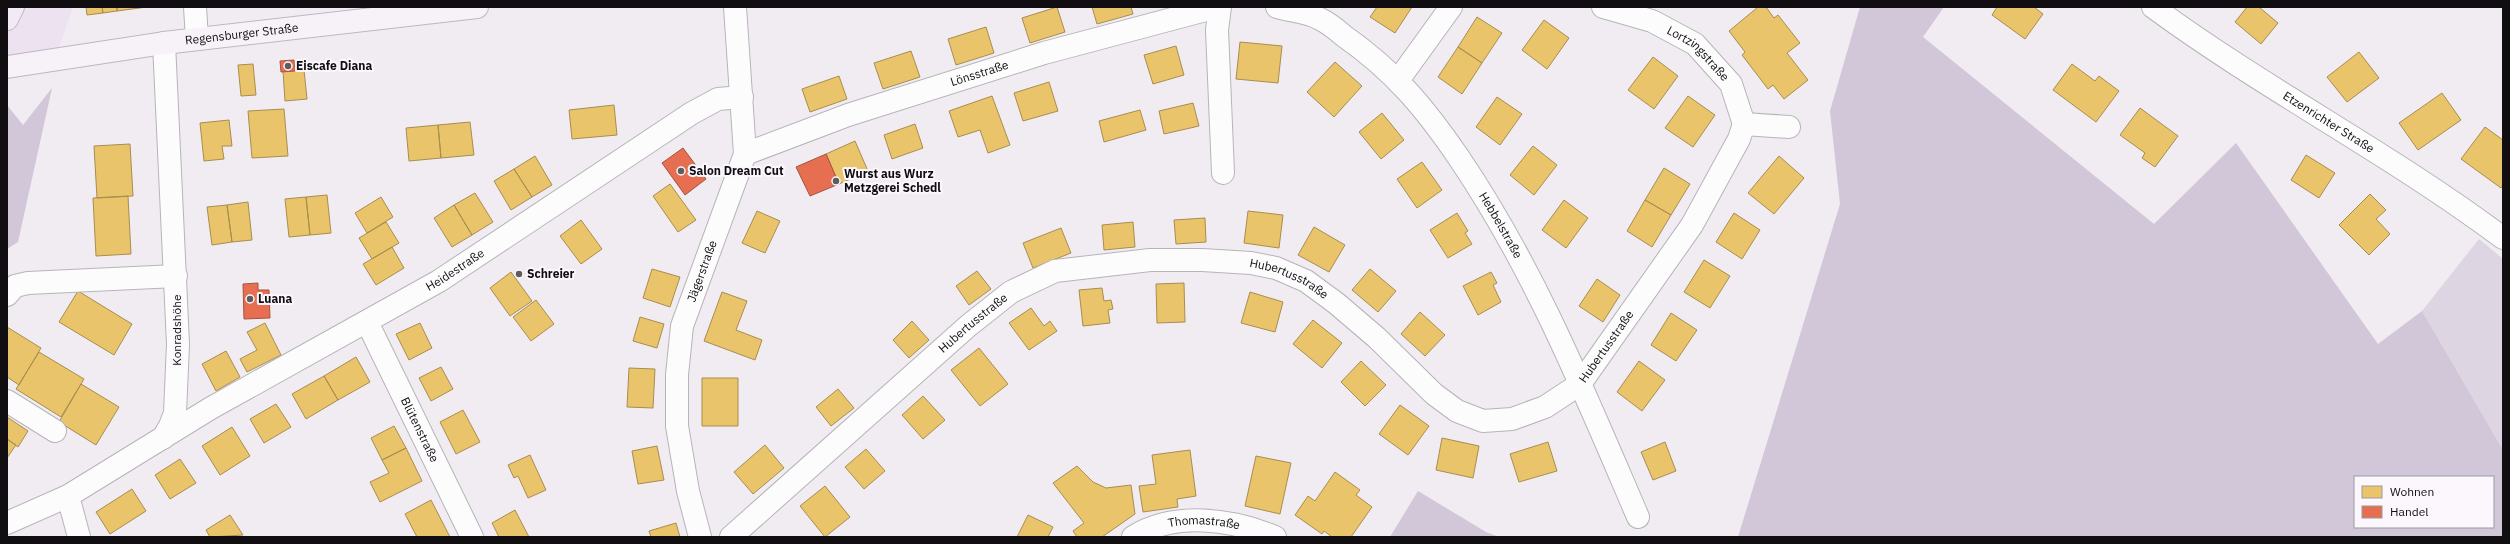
<svg xmlns="http://www.w3.org/2000/svg" width="2510" height="544" viewBox="0 0 2510 544" font-family="'IBM Plex Sans',sans-serif">
	<rect width="100%" height="100%" fill="#f0ecf2"/>
	<path fill="#ece2f0" d="M7,7h66l-18,52 -48,8z"/>
	<path fill="#ded5e3" d="M2479,239l24,20v191l-81,-139z"/>
	<path fill="#d2c6d9" fill-rule="evenodd" d="M1860,7h84l-21,30 231,187 82,-81 142,201 44,-33 81,139v87h-765l102,-333 -10,-93zM2355,477h138v50h-138z
		M52,88l-34,154 -11,7v-144l16,20z
		M1418,491l68,41 13,5h-109z"/>
	<path fill="#e9c46a" stroke="#a88d50" d="M86,7h16l1,6 -16,2z
		M102,7h15v4l-14,2z
		M117,7h30l-30,4z
		M1057,7l8,25 -35,11 -8,-25z
		M1092,7h39l2,7 -36,10z
		M1377,7h35l-17,26 -25,-16z
		M1758,7h8l8,11 4,-3 22,28 -13,10 21,27 -24,19 -11,-14 -5,4 -26,-34 3,-3 -16,-21z
		M1997,7h37l9,7 -18,25 -33,-24z
		M2247,7h12l19,16 -17,21 -26,-22z
		M1477,17l25,16 -20,30 -24,-16z
		M1544,20l25,18 -22,31 -25,-19z
		M986,27l8,26 -38,12 -8,-26z
		M1240,42l42,4 -4,37 -42,-4z
		M1176,46l8,29 -31,9 -9,-29z
		M1458,47l24,16 -20,31 -24,-17z
		M911,51l9,26 -37,12 -9,-26z
		M2359,52l20,26 -32,24 -20,-25z
		M1653,57l25,19 -24,33 -26,-19z
		M1335,62l27,24 -28,31 -27,-25z
		M253,64l3,31 -15,1 -3,-31z
		M2072,64l23,17 4,-5 20,15 -23,31 -43,-32z
		M304,70l3,29 -22,2 -2,-30z
		M839,76l8,23 -37,13 -8,-23z
		M1049,82l9,29 -35,10 -9,-28z
		M2442,93l19,27 -43,30 -19,-27z
		M992,96l18,49 -22,8 -8,-23 -22,7 -9,-26z
		M1688,96l27,19 -22,32 -28,-19z
		M1497,97l25,17 -22,31 -24,-18z
		M1193,103l6,23 -35,8 -5,-23z
		M614,105l3,30 -45,4 -3,-29z
		M2140,108l38,28 -23,31 -13,-9 3,-5 -25,-18z
		M284,109l4,47 -36,2 -4,-47z
		M1140,110l6,20 -42,12 -5,-21z
		M1382,113l22,27 -23,19 -22,-27z
		M229,120l3,26h-10l2,13 -20,2 -4,-38z
		M470,122l4,33 -33,3 -3,-33z
		M915,124l8,24 -31,11 -8,-24z
		M438,125l3,33 -32,3 -3,-33z
		M2485,127l18,13v45l-2,3 -40,-29z
		M855,141l13,30 -29,13 -13,-30z
		M130,144l3,52 -36,2 -3,-52z
		M1533,146l24,19 -23,30 -24,-20z
		M2306,155l29,18 -16,25 -28,-18z
		M535,156l17,29 -20,12 -18,-28z
		M1779,156l25,22 -30,36 -26,-21z
		M1422,162l20,28 -25,18 -20,-29z
		M1664,168l26,16 -19,31 -26,-15z
		M514,169l18,28 -21,13 -17,-29z
		M670,184l26,36 -18,12 -25,-36z
		M475,193l18,29 -21,13 -18,-30z
		M2370,194l16,16 -10,9 14,15 -21,21 -30,-30z
		M327,195l4,38 -21,2 -4,-38z
		M128,196l3,58 -35,2 -3,-58z
		M306,197l4,38 -21,2 -4,-38z
		M381,197l12,20 -26,16 -12,-20z
		M1564,200l24,18 -22,30 -24,-18z
		M1645,200l26,15 -19,32 -25,-16z
		M248,202l4,38 -20,2 -5,-37z
		M227,205l5,37 -20,3 -5,-38z
		M454,205l18,30 -20,12 -18,-29z
		M757,211l23,10 -15,32 -23,-10z
		M1248,211l35,4 -4,33 -35,-5z
		M1457,213l11,18 -3,2 7,11 -24,14 -18,-28z
		M1734,213l26,17 -18,29 -26,-17z
		M1205,218l1,24 -30,2 -2,-24z
		M581,220l21,29 -21,15 -21,-28z
		M386,222l13,21 -27,16 -13,-21z
		M1133,222l2,25 -31,3 -2,-25z
		M1314,227l31,18 -16,27 -31,-17z
		M1061,228l10,25 -38,15 -10,-25z
		M392,247l12,21 -28,17 -13,-21z
		M1704,260l26,16 -20,32 -26,-16z
		M652,269l28,8 -10,30 -27,-9z
		M1370,269l26,22 -18,21 -26,-22z
		M977,271l14,18 -22,16 -13,-19z
		M511,272l21,29 -22,15 -20,-28z
		M1491,272l6,11 -4,2 8,17 -23,13 -15,-29z
		M1597,279l23,16 -17,27 -24,-16z
		M1184,283l1,39 -28,1 -1,-39z
		M1102,288l2,13 7,-1 2,9 -5,1 2,13 -27,3 -4,-36z
		M78,291l54,33 -18,31 -55,-33z
		M722,292l25,9 -11,29 26,10 -7,20 -51,-19z
		M1250,292l33,10 -8,30 -34,-9z
		M536,300l18,24 -23,17 -18,-24z
		M1031,308l13,18 6,-5 7,10 -28,19 -20,-27z
		M1420,312l25,23 -20,21 -24,-22z
		M1671,313l26,17 -21,31 -25,-16z
		M640,317l24,7 -7,24 -24,-7z
		M1313,320l29,23 -20,25 -29,-24z
		M912,321l17,19 -20,18 -16,-18z
		M265,323l16,32 -34,17 -7,-13 17,-9 -10,-18z
		M420,323l12,25 -23,12 -13,-26z
		M7,327l34,21 -22,37 -12,-8z
		M979,348l29,36 -28,22 -29,-36z
		M226,351l14,26 -24,14 -14,-27z
		M39,352l45,27 -23,38 -45,-28z
		M356,357l14,25 -32,18 -14,-24z
		M1361,361l25,24 -21,21 -24,-24z
		M1639,361l26,19 -23,31 -25,-19z
		M441,367l12,22 -22,12 -12,-23z
		M629,368l26,1 -2,39 -26,-1z
		M324,376l14,24 -32,19 -14,-25z
		M702,378h36v48h-36z
		M81,384l38,23 -23,38 -37,-23z
		M838,389l16,19 -23,18 -15,-19z
		M923,396l22,24 -22,19 -21,-24z
		M276,404l15,23 -27,16 -14,-24z
		M1400,405l29,21 -21,29 -29,-21z
		M463,410l17,32 -24,12 -16,-32z
		M7,417l21,14 -10,16 -11,-8z
		M394,426l12,22 -24,12 -11,-22z
		M232,427l18,29 -30,19 -18,-29z
		M1442,438l37,8 -6,32 -37,-8z
		M7,439l9,6 -9,13z
		M1548,442l9,29 -38,11 -9,-28z
		M1665,442l11,29 -23,9 -12,-28z
		M765,445l19,23 -31,26 -19,-22z
		M657,446l7,34 -26,4 -6,-33z
		M406,448l16,33 -42,21 -10,-20 19,-9 -7,-13z
		M866,449l19,22 -21,18 -19,-22z
		M1190,450l6,46 -19,3 1,8 -35,5 -4,-26 17,-2 -4,-29z
		M530,455l16,35 -18,8 -10,-22 -4,2 -6,-13z
		M1256,456l35,7 -11,51 -35,-8z
		M180,459l16,24 -26,16 -15,-24z
		M1077,466l16,16 13,6 25,-3 4,29 -33,23h-25l-4,-6 11,-8 -31,-40z
		M1335,472l25,18 -4,5 16,12 -21,30h-19l-8,-6 -2,3 -27,-19 13,-19 7,5z
		M825,486l25,31 -25,20 -25,-31z
		M132,489l14,22 -36,23 -14,-22z
		M431,500l19,37h-33l-12,-23z
		M515,510l14,27h-30l-7,-14z
		M230,515l13,20 -33,2 -4,-7z
		M1028,515l25,12 -5,10h-31z
		M676,523l4,14h-29l-2,-6z"/>
	<path fill="#e76f51" stroke="#a7523e" d="M294,60l1,11 -14,1 -1,-11z
		M683,148l23,31 -21,16 -23,-32z
		M826,154l13,30 -29,12 -14,-29z
		M258,283v7h11l1,28 -26,1 -1,-35z"/>
	<g fill="none" stroke-linecap="round" stroke-linejoin="round">
		<defs>
			<g id="minor">
				<path d="M195,7l2,32"/>
				<path d="M1220,7l-3,23 6,143"/>
				<path id="s1" d="M1277,7c13,4 31,5 43,12 9,4 17,11 24,17 50,35 81,72 115,122 76,112 126,236 179,359"/>
				<path id="s2" d="M1603,7l49,14 43,23 36,40 13,40"/>
				<path id="s3" d="M2153,7c113,83 238,147 350,231"/>
				<path d="M1399,79l52,-72"/>
				<path d="M1744,124l45,3"/>
				<path id="s4" d="M745,154l103,-39 196,-62 173,-46"/>
				<path d="M7,295l8,-9 13,-3 148,-7"/>
				<path id="s5" d="M367,322l105,215"/>
				<path d="M7,401l48,30"/>
				<path d="M163,438l7,-12 5,-13 3,-69 -14,-301"/>
				<path d="M68,496l11,41"/>
				<path id="s6" d="M7,523l61,-27 143,-88 228,-127 253,-168 26,-14 24,-2"/>
				<path id="s7" d="M700,537l-12,-46 -11,-65v-51l5,-49 63,-172 -10,-147"/>
				<path id="s8" d="M731,537l237,-211 43,-34 44,-21 95,-11h52l49,3 25,5 30,13 30,22 41,35 57,56 23,17 26,10 29,-2 33,-12 35,-23 112,-159 47,-86 5,-15"/>
				<path id="s9" d="M1133,537c42,-26 99,-18 142,0"/>
			</g>
			<g id="major">
				<path id="s10" d="M7,67l157,-24 313,-36"/>
			</g>
			<path id="highway" d="M7,19l6,-12"/>
		</defs>
		<use href="#minor" stroke="#b7b4b9" stroke-width="24"/>
		<use href="#major" stroke="#beb7c2" stroke-width="24"/>
		<use href="#highway" stroke="#beb7c2" stroke-width="24"/>
		<use href="#minor" stroke="#fdfcfd" stroke-width="22"/>
		<use href="#major" stroke="#f6f2f8" stroke-width="22"/>
		<use href="#highway" stroke="#f2ebf5" stroke-width="22"/>
	</g>
	<g fill="#5f5c60" stroke="#fbf7fd" stroke-width="1.5">
		<circle cx="288" cy="66" r="4"/>
		<circle cx="681" cy="171" r="4"/>
		<circle cx="836" cy="181" r="4"/>
		<circle cx="519" cy="274" r="4"/>
		<circle cx="250" cy="299" r="4"/>
	</g>
	<g text-anchor="middle" stroke-width="4" stroke-linejoin="round" paint-order="stroke">
		<g font-size="12" fill="#110e12" stroke="#fbf7fd">
			<text dy="4" stroke="none"><textPath href="#s10" startOffset="237">Regensburger Straße</textPath></text>
			<text dy="4" stroke="none"><textPath href="#s2" startOffset="108">Lortzingstraße</textPath></text>
			<text dy="4" stroke="none"><textPath href="#s4" startOffset="248">Lönsstraße</textPath></text>
			<text dy="4" stroke="none"><textPath href="#s3" startOffset="210">Etzenrichter Straße</textPath></text>
			<text dy="4" stroke="none"><textPath href="#s1" startOffset="322">Hebbelstraße</textPath></text>
			<text dy="4" stroke="none"><textPath href="#s6" startOffset="515">Heidestraße</textPath></text>
			<text dy="4" stroke="none"><textPath href="#s7" startOffset="272">Jägerstraße</textPath></text>
			<text dy="4" stroke="none"><textPath href="#s8" startOffset="659">Hubertusstraße</textPath></text>
			<text dy="4" stroke="none"><textPath href="#s8" startOffset="323">Hubertusstraße</textPath></text>
			<text transform="translate(177 330) rotate(-90)" y="4">Konradshöhe</text>
			<text dy="4" stroke="none"><textPath href="#s8" startOffset="1055">Hubertusstraße</textPath></text>
			<text dy="4" stroke="none"><textPath href="#s5" startOffset="120">Blütenstraße</textPath></text>
			<text dy="4" stroke="none"><textPath href="#s9" startOffset="74">Thomastraße</textPath></text>
		</g>
		<g font-size="12" font-weight="bold" fill="#110e12" stroke="#fbf7fd" text-anchor="start">
			<text x="296" y="70">Eiscafe Diana</text>
			<text x="689" y="175">Salon Dream Cut</text>
			<text x="844" y="178">Wurst aus Wurz<tspan x="844" dy="14">Metzgerei Schedl</tspan></text>
			<text x="527" y="278">Schreier</text>
			<text x="258" y="303">Luana</text>
		</g>
	</g>
	<rect width="2510" height="544" fill="none" stroke="#110e12" stroke-width="16"/>
	<rect x="2354" y="476" width="140" height="52" fill="#fbf7fd" stroke="#9d9a9f"/>
	<rect x="2362" y="486" width="20" height="12" fill="#e9c46a" stroke="#9d9a9f"/>
	<text x="2390" y="496" font-size="12" fill="#110e12">Wohnen</text>
	<rect x="2362" y="506" width="20" height="12" fill="#e76f51" stroke="#9d9a9f"/>
	<text x="2390" y="516" font-size="12" fill="#110e12">Handel</text>
</svg>
